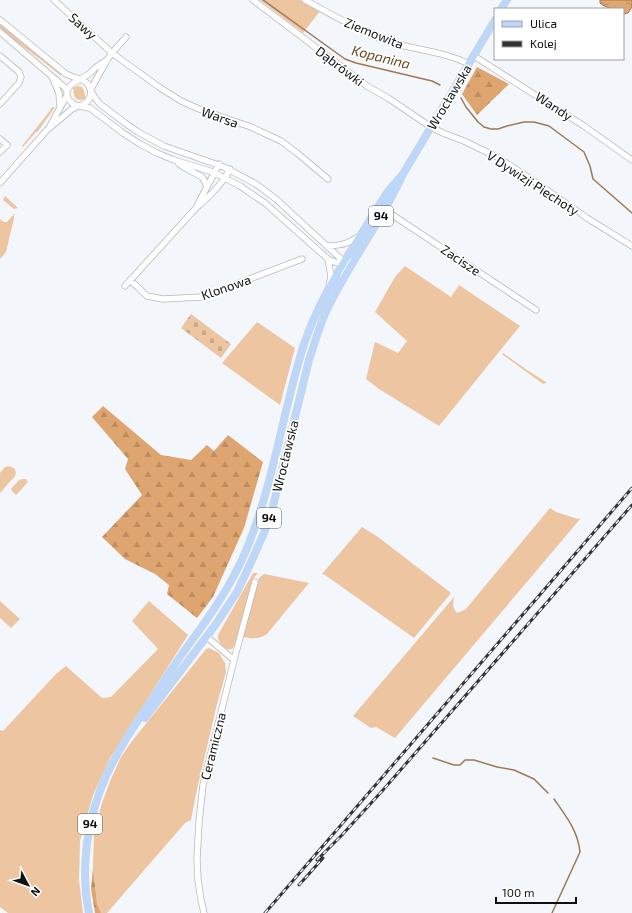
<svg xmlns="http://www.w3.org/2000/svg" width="632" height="913" viewBox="0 0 632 913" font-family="'Exo 2',sans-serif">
	<defs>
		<pattern id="forest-firs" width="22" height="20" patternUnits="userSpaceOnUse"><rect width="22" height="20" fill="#dea571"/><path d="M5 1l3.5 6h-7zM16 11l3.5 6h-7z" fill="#bd8d61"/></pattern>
		<pattern id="cemetery-stones" width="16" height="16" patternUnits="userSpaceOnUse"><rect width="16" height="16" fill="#edc5a1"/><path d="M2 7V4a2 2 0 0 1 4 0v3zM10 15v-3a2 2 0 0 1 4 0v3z" fill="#caa88a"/></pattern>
		<pattern id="water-ripples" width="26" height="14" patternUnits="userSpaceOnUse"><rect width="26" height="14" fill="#dea671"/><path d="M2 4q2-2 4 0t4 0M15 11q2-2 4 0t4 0" fill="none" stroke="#bd8e61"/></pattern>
	</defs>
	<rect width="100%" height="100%" fill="#f3f6fb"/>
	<path fill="#edc5a1" d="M260,0h40l20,11 -17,22z
		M0,24l61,50 -1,1c-19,-16 -40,-30 -60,-46z
		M78,86c8,1 5,7 8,12 -5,3 -11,3 -12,-4 -1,-2 0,-4 -1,-6z
		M55,107l-2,3 -15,21 -3,2 -12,14 -1,-1 27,-34 3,-5z
		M5,196l13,12 -4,1 -11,-9z
		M14,214v4l-8,34 -6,7v-40l4,3h3z
		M405,266l46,31 8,-12 61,41 -81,100 -60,-37 -13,-10 9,-37 23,11 9,-12 -32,-29 20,-35z
		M257,322l38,26 -15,57 -58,-42z
		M503,353l24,17 19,12v1l-3,1 -41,-30z
		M8,466l6,2 2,4 -1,4 -15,17v-20l4,-5z
		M23,479h3l2,3 -12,13 -4,-4 -1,-2 8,-9z
		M550,508l6,4 22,7 3,-1 -186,220 -19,-11 -5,1 -18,-12 101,-119c-1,7 -2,10 3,16l8,-3z
		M362,527l16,10 73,56 -37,45 -89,-63 -3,-1z
		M253,573h5l-6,7 -17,64 -3,5c-7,2 -15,-7 -14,-14z
		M264,574l45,9 -42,51c-8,5 -14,5 -23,3l-1,-2 14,-50 2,-7z
		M0,601l20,18 -9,9 -11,-10z
		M149,601l39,34 -78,123 -17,37 -13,46 -1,39 4,33h-75l-8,-6v-177l3,1 53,-57 10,-8 36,32 9,-1 47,-48 -26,-28z
		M209,648l10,5 6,10 1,9 -9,32 -21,90 -5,26 -6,3 -78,90h-6l-4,-10 -4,-36 1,-35 8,-29 9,-24 10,-22 11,-16 74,-92z"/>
	<path fill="url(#forest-firs)" d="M477,67l32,17 -32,31 -15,-21z
		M103,406l58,49 30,5 16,-15 7,6 14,-16 35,27 -19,66 -31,69 -16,21 -30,-24 2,-9 -14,-11 -30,-15 -23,-22 40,-42 -17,-26 3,-10 -36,-42z
		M93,867l4,36 4,10h-6l-4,-24z"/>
	<path fill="url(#cemetery-stones)" d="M191,314l40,30 -10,14 -40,-30z"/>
	<path fill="url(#water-ripples)" stroke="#a07954" d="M600,0h32v7l-4,6 -4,1h-1v-5c-9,0 -16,0 -23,-6z"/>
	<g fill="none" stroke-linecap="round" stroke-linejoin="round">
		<path stroke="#a07954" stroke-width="1.5" d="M263,0l82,59 11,4 76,18 8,4
			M461,98l5,9 12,15 6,5 7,2h7l9,-3 17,-4h10l15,4 35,26 6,14 3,13 39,34
			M433,758l21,7h6l5,-5h9l23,7 17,3 20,9 14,14
			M552,913l28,-61c-2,-21 -14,-36 -26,-53"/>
		<defs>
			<path id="minor" d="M54,0l58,53 47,34 22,14 18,8 52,18 17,8 13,6 16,12 31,26
				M253,0l114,86 21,12 43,29 12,6 21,8 33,16 40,26 50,35 45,28
				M305,0c18,10 37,21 57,30 10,5 20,10 31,13 25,7 52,9 76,21
				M0,20l66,54 18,7 4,3 3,7 -1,6 -3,5 -7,4
				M0,32l62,53 5,5
				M0,56l19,16 2,5 -2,6 -19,21
				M474,56l110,70 48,34
				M107,60l-12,8 -6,6 -14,8 -5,4 -3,4v5l1,4 4,4 6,3 12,2 33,25 17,11 17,9 17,7 39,12 27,14 25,17 63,56c10,5 17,7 27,0
				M52,77l7,16 1,14
				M91,89l16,-29 5,-7 14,-16
				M91,91l4,7 5,6 25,19 13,9 26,14 60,21 32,17 20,15 64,59 4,10 -1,10
				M50,126l17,-31
				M0,139l7,6 -7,7
				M179,164l8,5 15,8 2,3 3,7
				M0,183l47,-53 25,-21 6,-3
				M198,204l21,-40
				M385,210l151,100
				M328,246c16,-1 19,-2 33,-11
				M328,259l3,17 -2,10
				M130,280l17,16 16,3 39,-2 100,-38
				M125,286l71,-78c13,-11 26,-23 34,-39
				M207,637l27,23
				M204,913l-3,-13 -3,-20 -1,-21 2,-37 4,-37 31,-125 21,-78"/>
			<path id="major" d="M501,9l6,-9
				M145,718l71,-94 21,-32 15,-32 12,-27 8,-23 37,-150c5,-15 9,-29 15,-44 22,-49 57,-93 79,-142l92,-154
				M89,913c-9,-45 -2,-95 17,-137 12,-26 28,-50 44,-74 12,-18 24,-37 37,-55 23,-31 42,-58 58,-94 28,-66 37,-138 58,-206 13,-39 32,-71 54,-106 10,-16 20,-33 30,-48 5,-7 11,-13 16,-19"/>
		</defs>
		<use href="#minor" stroke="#b6b9bd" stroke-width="7"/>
		<use href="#major" stroke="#d4d4d4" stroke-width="8"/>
		<use href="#minor" stroke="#fff" stroke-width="5.5"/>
		<use href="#major" stroke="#bcd7f9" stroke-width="7"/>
		<defs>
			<path id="rail" d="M317,860l25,-25 41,-45 249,-285
				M299,885l24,-27
				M265,913l367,-425"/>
		</defs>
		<use href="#rail" stroke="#313335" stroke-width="3"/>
		<use href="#rail" stroke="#fff" stroke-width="1.5" stroke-dasharray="4.5" stroke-linecap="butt"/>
	</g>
	<g text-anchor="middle" stroke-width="3.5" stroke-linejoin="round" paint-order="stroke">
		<g fill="#fff" stroke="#565858" stroke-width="1">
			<rect x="369" y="206" width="24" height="20" rx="3"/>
			<rect x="257" y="508" width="24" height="20" rx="3"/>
			<rect x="78" y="814" width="24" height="20" rx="3"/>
		</g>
		<g font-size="12" font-weight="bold" fill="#0e1011">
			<text x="381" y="220">94</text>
			<text x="269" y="522">94</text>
			<text x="90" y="828">94</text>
		</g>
		<g font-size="13" fill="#0e1011" stroke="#fff">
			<text transform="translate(83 26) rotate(42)" y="5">Sawy</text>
			<text transform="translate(374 33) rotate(22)" y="5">Ziemowita</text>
			<text transform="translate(340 66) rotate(37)" y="5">Dąbrówki</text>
			<text transform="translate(449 97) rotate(-59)" y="5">Wrocławska</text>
			<text transform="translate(554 106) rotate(33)" y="5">Wandy</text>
			<text transform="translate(220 117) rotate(20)" y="5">Warsa</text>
			<text transform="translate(533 183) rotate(33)" y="5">V Dywizji Piechoty</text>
			<text transform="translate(461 260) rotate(34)" y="5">Zacisze</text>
			<text transform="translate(226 287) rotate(-19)" y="5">Klonowa</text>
			<text transform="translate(285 456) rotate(-76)" y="5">Wrocławska</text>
			<text transform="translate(213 746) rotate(-76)" y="5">Ceramiczna</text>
		</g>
		<g font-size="14" font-style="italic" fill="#6d461f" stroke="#fff">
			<text transform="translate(381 57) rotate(14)" y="5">Kopanina</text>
		</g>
	</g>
	<rect x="494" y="8" width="130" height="52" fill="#ffffff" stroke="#9f9fa0"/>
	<rect x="502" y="21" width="20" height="6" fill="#bcd7f9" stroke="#9f9fa0"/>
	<text x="530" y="28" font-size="12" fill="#0e1011">Ulica</text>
	<rect x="502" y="41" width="20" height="6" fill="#313335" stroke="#9f9fa0"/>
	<text x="530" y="48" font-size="12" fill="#0e1011">Kolej</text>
	<g transform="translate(28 885) rotate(131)" stroke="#ffffff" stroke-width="3" paint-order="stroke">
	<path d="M0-3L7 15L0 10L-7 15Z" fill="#0e1011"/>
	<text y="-6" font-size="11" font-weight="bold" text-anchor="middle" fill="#0e1011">N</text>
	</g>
	<path d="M496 897v6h80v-6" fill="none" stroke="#0e1011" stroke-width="2"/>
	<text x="502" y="897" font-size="12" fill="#0e1011" stroke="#ffffff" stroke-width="3" paint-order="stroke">100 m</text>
</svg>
